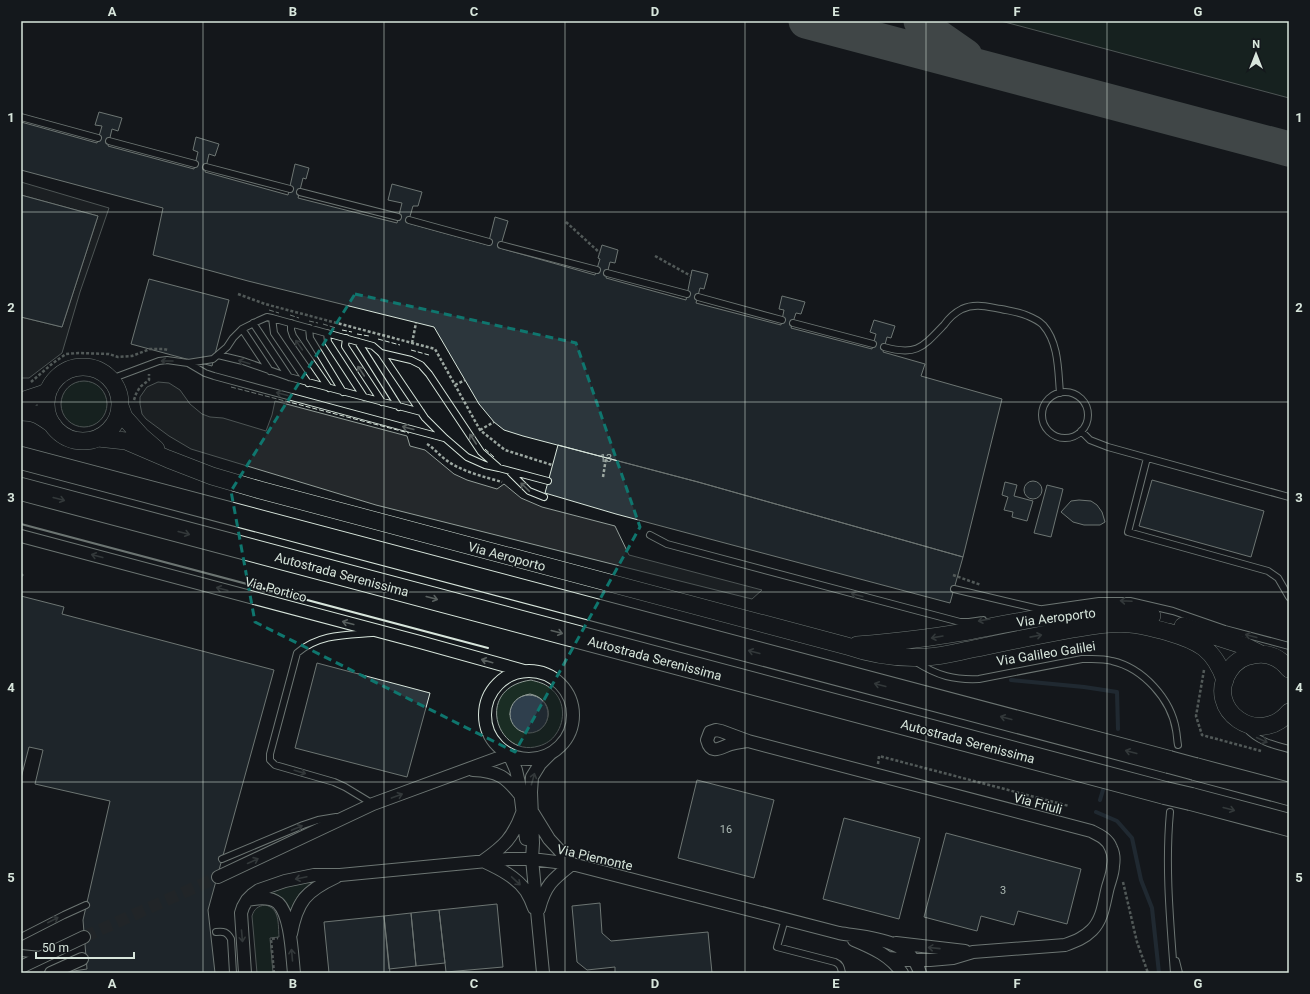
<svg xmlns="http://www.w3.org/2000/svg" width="1310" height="994" viewBox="0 0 1310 994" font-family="Roboto,sans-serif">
	<rect width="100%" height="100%" fill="#14181c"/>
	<path fill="#1a2d24" stroke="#939e99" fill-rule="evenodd" d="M1001,21h288v77z
		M61 404a23 23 0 1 1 46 0a23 23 0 1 1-46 0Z
		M531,680c7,2 13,3 19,8 15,11 16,32 6,46 -4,6 -10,10 -17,12 -42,13 -66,-58 -8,-66zM530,694c20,4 25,25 8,37l-28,-16c1,-12 8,-19 20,-21z
		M313,881l-13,12 -6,10 -4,9c-7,-11 -9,-17 -23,-20l-1,-2z
		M265,905c15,3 13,19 14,32l-9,1 3,35h-16l-5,-57c2,-7 6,-10 13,-11z"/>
	<path fill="#24282b" stroke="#939e99" d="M21,182l88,26 -29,84 -18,61 -33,25h-8v-61l41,10 36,-111 -77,-21z
		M158,382l11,1 11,7 10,14 12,10 8,3 13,1 43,13 6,-16 3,-14 132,35 3,10 15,4 29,24 13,6 30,9 7,-5 17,14 21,9 73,19 14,29 133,35 -10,9 -376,-94 -185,-56 -22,-13 -23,-17 -4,-5 -2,-10v-7l7,-10z"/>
	<path fill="#2f3f4d" stroke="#939e99" d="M510 714a19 19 0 1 1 38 0a19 19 0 1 1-38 0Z"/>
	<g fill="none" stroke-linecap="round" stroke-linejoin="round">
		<path stroke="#2f3f4d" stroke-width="4" d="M1011,680l73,7 33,5 1,37
			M1100,800l3,-10
			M1096,812l21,9 15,17 9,42 11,28 7,65"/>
		<path stroke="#767f7c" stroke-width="35" d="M806,21l483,128
			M921,21l11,12 33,23"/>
	</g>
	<path fill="#2c363c" stroke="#d8e6dc" d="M99,112l23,6 -4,13 -6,-2 -4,17 86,23 4,-17 -5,-2 3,-13 23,7 -4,12 -6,-2 -4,18 83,23 7,-31 14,4 -3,11 -3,-1 -5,20 99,25 5,-20 -14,-3 4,-16 30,8 -4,14h-5l-5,17 80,22 7,-28 13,4 -8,27 95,27 5,-16 -2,-1 4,-13 16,5 -3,13 -5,-1 -4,16 80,22 6,-30 16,4 -4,15 -4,-1 -4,15 85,22 3,-15 -5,-1 3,-13 23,6 -4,12 -5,-1 -5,15 81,21 4,-15 -6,-2 4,-12 21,6 -4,12 -4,-1 -4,15 42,12 -4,12 81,23 -39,158 -265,-75 -175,-46 -19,-6 -10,-8 -15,-18 -45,-77 -186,-46 -95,-26 10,-47 -142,-38v-48l76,21 5,-17 -7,-1z
		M21,195l77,21 -36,111 -41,-10z
		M149,279l80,21 -17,66 -81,-22z
		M558,445l140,37 265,75 -13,46 -334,-89 -71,-21z
		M1152,480l112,31 -13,46 -112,-31z
		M1024 490a9 9 0 1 1 18 0a9 9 0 1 1-18 0Z
		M1005,482l12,3 -3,11 19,5 -6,20 -15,-4 1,-5 -9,-2 4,-13 -6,-2z
		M1047,485l16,4 -12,48 -17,-4z
		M1079,500l12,1 6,4 5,7 3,10 -5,3h-16l-11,-3 -12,-10 10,-11z
		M21,596l43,11 -2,7 212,56 -66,240 7,63h-155l27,-4 -4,-49 27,-119 -75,-17 8,-34 -14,-3 -8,31z
		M317,663l113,30 -23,84 -112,-29z
		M697,780l77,20 -20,78 -76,-20z
		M844,818l76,20 -21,81 -76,-20z
		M946,833l135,36 -14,55 -49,-13 -4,14 -33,-9 -4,15 -53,-14z
		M600,903l2,30 9,8 97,-9 4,41h-97v-6l-28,3 -10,-8 -5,-56z
		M497,904l6,63 -57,5 -7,-62z
		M439,910l6,53 -29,3 -5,-53z
		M411,913l5,53 -27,3 -5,-53z
		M384,916l6,57h-61l-5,-51z"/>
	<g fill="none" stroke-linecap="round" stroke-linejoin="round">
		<path stroke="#313739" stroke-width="12" stroke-dasharray="12 6" stroke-linecap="butt" d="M84,937l134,-60"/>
		<defs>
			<path id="service" d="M21,117l77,21
				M109,141l86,23
				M206,167l84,22
				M300,192l98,25
				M409,220l80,22
				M501,245l96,25
				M607,273l80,21
				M698,297l84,23
				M272,318l2,15 34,50
				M253,323l36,54
				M291,323v7l2,6 36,52
				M793,323l80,21
				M309,328l1,10 33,54
				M242,329l28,42
				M327,333l1,9 36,55
				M346,338l-1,8 37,56
				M358,342l41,65
				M884,347c32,9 38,1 60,-22 5,-7 10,-12 18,-16 13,-6 26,-2 39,0 9,2 19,3 27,7 5,2 12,6 15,9 16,18 15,46 17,68
				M381,353l30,7 10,5 8,9 52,78 17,15
				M218,355l25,6 46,16 132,35
				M188,363l17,10 9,3 230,62
				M111,379l48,-18 8,-1 21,3 25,-4 14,-12 6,-9 9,-9 16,-8 9,-4 5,1 101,28 8,7 44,65 20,20 22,19 18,8 14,3 49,13
				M1042 415a23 23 0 1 1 46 0a23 23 0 1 1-46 0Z
				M1081,431l9,9 18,7 181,50
				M1147,458l-19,74 140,39 10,7 11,19
				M510,472l19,19 15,6
				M650,535l17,9 293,78h9l14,-2
				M954,589l85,20
				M1036,610l63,-9h31l43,10 52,18 64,17
				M372,633c-27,2 -53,1 -75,20l-27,101v6l5,5 59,17 11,5 28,17
				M916,662c22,14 38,18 63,17l103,-20c10,0 20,-1 30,2 31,7 59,38 64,69 1,5 1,10 2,15
				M1246,728c11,13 27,17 43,21
				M1170,812c-5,53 0,108 4,161
				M222,859l81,-34 15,-5 18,-3
				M785,919l-8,28 58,15c5,2 6,5 7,11
				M216,932c8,-1 11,0 15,7l2,34
				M21,937l43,-22 22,-10
				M21,953l20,2
				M1176,961l3,12"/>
			<path id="minor" d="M21,536l399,106 104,29
				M485 715a44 44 0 1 1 88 0a44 44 0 1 1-88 0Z
				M716,730l5,1 27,10c-6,1 -11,1 -17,3 -10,3 -20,12 -24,-4l3,-8z
				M748,741l343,90c8,4 17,8 20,17 3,6 3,12 2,18 0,7 -3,14 -5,21 -4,15 -5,32 -16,43 -8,8 -16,11 -27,15l-92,7 -20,6 -23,2h-23l-18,-2
				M509,754l7,16 3,13 7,56
				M473,770c25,1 33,7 48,26
				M533,813l16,26 23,25
				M483,861c21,-15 30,-23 39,-48
				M485,862c15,7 31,15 41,29 3,5 6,11 8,17
				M218,877l155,-73 136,-50
				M247,900c10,-2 23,-4 31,3 13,12 14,53 16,70
				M539,909c6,-24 14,-30 33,-45
				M291,934c6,-33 15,-43 45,-57
				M854,940c19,8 37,16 48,33
				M896,943l69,8
				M21,967l63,-30
				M51,973l31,-14
				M245,973l-4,-60 2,-6 4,-7 5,-5 7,-5 26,-9 29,-6h26l168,-16h24l40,5 267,69c29,5 71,5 81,40
				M543,973l-11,-114 1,-16 -2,-51 1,-15 8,-13 10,-10"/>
			<path id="secondary" d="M46 404a37 37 0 1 1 74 0a37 37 0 1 1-74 0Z
				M21,401l24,-8 5,-5
				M120,406l4,11 17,19 15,13
				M21,412c15,0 20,4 32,13
				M98,438l28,3 42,18 44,17 48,14 587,156c26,9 52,13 80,11 17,-1 34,-6 51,-9 31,-7 63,-13 95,-19 18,-3 38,-7 57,-5 13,1 25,5 38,8 31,9 46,17 57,48
				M1183,626l62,20 16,8
				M857,645c34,-3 67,-6 100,-12 56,-10 113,-24 171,-21 8,0 16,3 24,4
				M1289,669c-9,-11 -21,-17 -35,-14 -11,1 -20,8 -25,16 -25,39 30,77 60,41"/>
			<path id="motorway" d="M21,458l1148,304
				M21,489l1144,304
				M1195,769l94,25
				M1191,799l98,26"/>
		</defs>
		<use href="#service" stroke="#d8e6dc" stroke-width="8"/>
		<use href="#minor" stroke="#d8e6dc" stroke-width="14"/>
		<use href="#secondary" stroke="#d8e6dc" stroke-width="18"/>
		<use href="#motorway" stroke="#d8e6dc" stroke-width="24"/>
		<path stroke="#9da8a2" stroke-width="2.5" stroke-dasharray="3 2" stroke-linecap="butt" d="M566,222l34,31
			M655,256l36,20
			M238,294l27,10 170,45 45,81 25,20 47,15
			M412,343l4,-20
			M31,382l22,-19 13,-9 13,-1 30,1 9,3 14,-1 18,-7h13l5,1
			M455,385l10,-5
			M134,400l2,-6 4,-7 9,-7v-6
			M480,430l14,-8
			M427,444c7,4 12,11 19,16 14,11 39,17 56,22
			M603,477l3,-19
			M21,574l2,2
			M953,575l28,10
			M1204,670l-8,46 6,19 59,16
			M878,764l1,-8 190,50
			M1123,882l14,60 11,31
			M274,973l-3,-34 7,-1"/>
		<use href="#service" stroke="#14181c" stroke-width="6"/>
		<use href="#minor" stroke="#14181c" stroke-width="12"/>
		<use href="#secondary" stroke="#14181c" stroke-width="17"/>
		<use href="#motorway" stroke="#14181c" stroke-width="22"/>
		<defs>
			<path id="motorway-bridge" d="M1169,762l26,7
				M1165,793l26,6"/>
		</defs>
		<use href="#motorway-bridge" stroke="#d8e6dc" stroke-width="24" stroke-linecap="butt"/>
		<use href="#motorway-bridge" stroke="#14181c" stroke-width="22"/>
		<path stroke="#d8e6dc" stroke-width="1" stroke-dasharray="5 2" stroke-linecap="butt" d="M269,310l10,3
			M290,315l9,3
			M309,321l9,2
			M323,324l13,4
			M342,330l10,2
			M357,334l12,2
			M378,339l22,6
			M411,350l18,5
			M231,387l178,46
			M485,449l9,8"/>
		<path stroke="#d8e6dc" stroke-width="2" d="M21,524l467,124"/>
	</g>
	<defs><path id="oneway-shaft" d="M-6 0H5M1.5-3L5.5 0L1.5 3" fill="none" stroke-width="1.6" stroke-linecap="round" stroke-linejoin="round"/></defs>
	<g stroke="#59605f">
		<use href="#oneway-shaft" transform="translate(299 345) rotate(-125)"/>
		<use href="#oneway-shaft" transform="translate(167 361) rotate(180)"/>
		<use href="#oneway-shaft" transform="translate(244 362) rotate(-163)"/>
		<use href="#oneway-shaft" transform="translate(361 371) rotate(-124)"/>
		<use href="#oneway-shaft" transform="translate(282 394) rotate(-165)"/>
		<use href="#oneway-shaft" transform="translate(408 428) rotate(-165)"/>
		<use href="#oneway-shaft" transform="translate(473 439) rotate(-123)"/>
		<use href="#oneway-shaft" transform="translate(525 487) rotate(-136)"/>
		<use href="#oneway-shaft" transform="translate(59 499) rotate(15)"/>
		<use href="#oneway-shaft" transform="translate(184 533) rotate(15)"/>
		<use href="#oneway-shaft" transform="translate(97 556) rotate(-165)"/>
		<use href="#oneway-shaft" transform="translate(222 589) rotate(-165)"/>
		<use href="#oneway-shaft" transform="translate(857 595) rotate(-165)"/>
		<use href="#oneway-shaft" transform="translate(432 598) rotate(15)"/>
		<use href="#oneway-shaft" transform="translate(1126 601) rotate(-177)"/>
		<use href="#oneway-shaft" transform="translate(984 620) rotate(170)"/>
		<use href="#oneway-shaft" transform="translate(348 623) rotate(-165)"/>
		<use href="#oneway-shaft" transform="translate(557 632) rotate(15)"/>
		<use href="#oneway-shaft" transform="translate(1036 636) rotate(-11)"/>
		<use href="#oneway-shaft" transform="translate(1251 636) rotate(-165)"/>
		<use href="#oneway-shaft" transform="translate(937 637) rotate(170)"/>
		<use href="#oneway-shaft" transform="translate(754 652) rotate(-165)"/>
		<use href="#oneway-shaft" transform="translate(487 661) rotate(-164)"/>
		<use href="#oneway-shaft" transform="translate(880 685) rotate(-165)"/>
		<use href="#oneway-shaft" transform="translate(1006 718) rotate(-165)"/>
		<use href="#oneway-shaft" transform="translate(1262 740) rotate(25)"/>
		<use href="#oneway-shaft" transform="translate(1131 752) rotate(-165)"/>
		<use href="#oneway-shaft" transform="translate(300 772) rotate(16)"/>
		<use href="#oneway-shaft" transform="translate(533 779) rotate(-74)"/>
		<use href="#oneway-shaft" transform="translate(397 796) rotate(-20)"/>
		<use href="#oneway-shaft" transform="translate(1229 809) rotate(15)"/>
		<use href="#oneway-shaft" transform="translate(297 828) rotate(-23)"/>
		<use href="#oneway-shaft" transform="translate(253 861) rotate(-25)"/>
		<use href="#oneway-shaft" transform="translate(301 878) rotate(168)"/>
		<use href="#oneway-shaft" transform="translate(516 881) rotate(43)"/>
		<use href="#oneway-shaft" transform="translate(53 920) rotate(-27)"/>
		<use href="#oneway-shaft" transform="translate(242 936) rotate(85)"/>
		<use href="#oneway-shaft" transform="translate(934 948) rotate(-174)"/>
		<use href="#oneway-shaft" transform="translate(292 955) rotate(-95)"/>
	</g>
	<path d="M0 0H1310V994H0ZM355,294l221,49 64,184 -125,225 -260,-130 -24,-131z" fill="#14181c" fill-opacity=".55" fill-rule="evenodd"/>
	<path fill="none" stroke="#0f766e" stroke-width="3" stroke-dasharray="8 5" stroke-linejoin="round" d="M355,294l221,49 64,184 -125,225 -260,-130 -24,-131z"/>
	<path fill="none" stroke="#d8e6dc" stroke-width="1" stroke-opacity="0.55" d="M203,21v952M384,21v952M565,21v952M745,21v952M926,21v952M1107,21v952M21,212h1268M21,402h1268M21,592h1268M21,782h1268"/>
	<g text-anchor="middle" stroke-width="3" stroke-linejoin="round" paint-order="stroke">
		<g font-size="11" fill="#adbab4">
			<text x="606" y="462">13</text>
			<text x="726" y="833">16</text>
			<text x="1003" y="894">3</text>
		</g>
		<g font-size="13" fill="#d8e6dc" stroke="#14181c">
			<text transform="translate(507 556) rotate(15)" y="5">Via Aeroporto</text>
			<text transform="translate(342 574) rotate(15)" y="5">Autostrada Serenissima</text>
			<text transform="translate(276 589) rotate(15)" y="5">Via Portico</text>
			<text transform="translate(1056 617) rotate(-7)" y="5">Via Aeroporto</text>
			<text transform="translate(1046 653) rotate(-9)" y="5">Via Galileo Galilei</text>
			<text transform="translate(655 658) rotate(15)" y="5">Autostrada Serenissima</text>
			<text transform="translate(968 741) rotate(15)" y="5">Autostrada Serenissima</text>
			<text transform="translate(1038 803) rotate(15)" y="5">Via Friuli</text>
			<text transform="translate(595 857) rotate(13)" y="5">Via Piemonte</text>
		</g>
	</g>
	<rect width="1310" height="994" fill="none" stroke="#14181c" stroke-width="44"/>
	<g transform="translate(1256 54)" stroke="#14181c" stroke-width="3" paint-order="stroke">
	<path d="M0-3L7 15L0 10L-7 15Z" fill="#d8e6dc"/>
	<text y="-6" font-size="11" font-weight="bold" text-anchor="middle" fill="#d8e6dc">N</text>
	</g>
	<path d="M36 952v6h98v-6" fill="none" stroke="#d8e6dc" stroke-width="2"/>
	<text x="42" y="952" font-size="12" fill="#d8e6dc" stroke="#14181c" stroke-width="3" paint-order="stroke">50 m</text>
	<rect x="22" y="22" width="1266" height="950" fill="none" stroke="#d8e6dc" stroke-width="1.5"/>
	<g font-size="13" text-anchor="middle" font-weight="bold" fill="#d8e6dc">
		<text x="112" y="16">A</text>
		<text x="293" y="16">B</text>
		<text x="474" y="16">C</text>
		<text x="655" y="16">D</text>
		<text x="836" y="16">E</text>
		<text x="1017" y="16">F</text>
		<text x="1198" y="16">G</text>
		<text x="11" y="122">1</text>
		<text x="1299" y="122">1</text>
		<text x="11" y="312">2</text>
		<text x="1299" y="312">2</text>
		<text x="11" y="502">3</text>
		<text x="1299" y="502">3</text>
		<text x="11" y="692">4</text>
		<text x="1299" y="692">4</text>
		<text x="11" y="882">5</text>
		<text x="1299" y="882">5</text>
		<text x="112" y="988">A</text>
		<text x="293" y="988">B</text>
		<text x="474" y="988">C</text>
		<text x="655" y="988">D</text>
		<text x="836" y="988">E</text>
		<text x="1017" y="988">F</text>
		<text x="1198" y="988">G</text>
	</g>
</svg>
